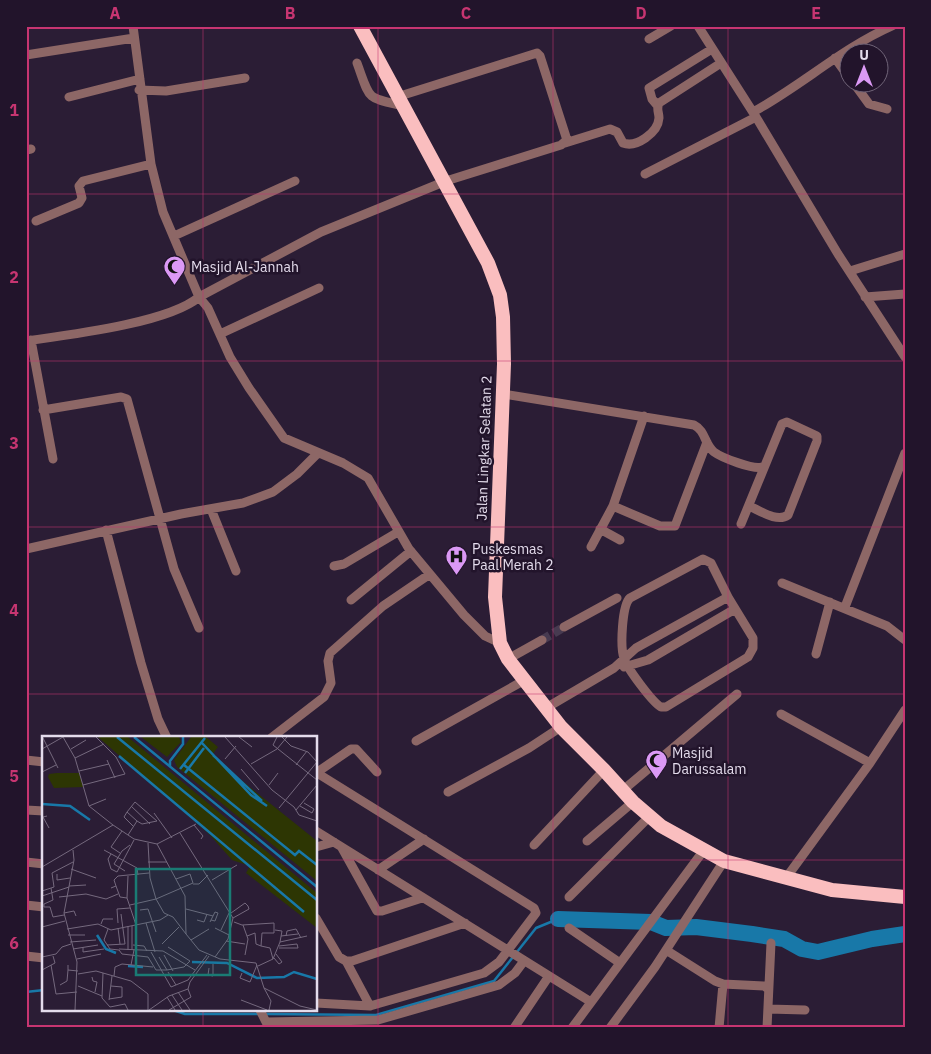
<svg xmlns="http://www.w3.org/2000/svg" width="931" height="1054" viewBox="0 0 931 1054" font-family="'IBM Plex Sans',sans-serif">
	<rect width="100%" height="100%" fill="#2b1d35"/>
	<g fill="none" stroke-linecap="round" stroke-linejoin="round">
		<path stroke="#1878a8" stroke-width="2.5" d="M26,992l18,-2
			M173,1010l12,4h73
			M264,1014l112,1 118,-34 42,-53 22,-9"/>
		<path stroke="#1878a8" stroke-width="16" d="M558,919l93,3 15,6 30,-1 56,7 32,5 18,10 16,3 54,-13 33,-5"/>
		<path stroke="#473a50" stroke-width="9" stroke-dasharray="9 4.5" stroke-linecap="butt" d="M542,640l22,-13"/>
		<path stroke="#8d6766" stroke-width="9" d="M698,26l58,91 82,137 67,103
			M649,39l22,-13
			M26,55l108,-17
			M835,58l13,18
			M357,63c14,38 8,34 47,43
			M853,82l16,22 18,5
			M139,90l27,1 79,-13
			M400,96l137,-43 3,3 27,84 -6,5 -115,36 -125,51 -122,65 9,11 22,49 19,31 35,50 59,25 25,15 41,71 55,66 21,21 15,7
			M69,97l71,-18
			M657,105l-5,-6 -3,-11 63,-39
			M753,112c48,-26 89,-64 139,-86
			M565,143l45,-14 7,3 6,11c13,5 35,-10 36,-25 0,-6 -3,-9 0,-15l62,-40
			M26,150l5,-1
			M645,174l111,-57
			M36,221l43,-18 3,-5 -3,-12 4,-5 68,-17
			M174,236l121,-55
			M850,271l55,-17
			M865,297l40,-3
			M220,334l99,-46
			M31,340l22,119
			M26,341c42,-6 143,-18 173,-44l-36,-85 -12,-48 -18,-138
			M503,394l191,31c12,6 10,19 20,27 8,6 40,18 48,15
			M43,410l78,-13 6,2 47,170 25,59
			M613,506l47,20h15l32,-84
			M211,509l25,62
			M741,524l41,-100 5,-2 30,14v5l-29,74c-11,8 -29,-5 -39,-9
			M600,529l20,11
			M106,530l35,133 17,56 9,19
			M591,547l22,-41 31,-90
			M26,549l155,-35 62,-11 30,-11 24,-18 21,-21
			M703,559l8,4 17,34 25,41v10l-5,9 -82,50h-5c-8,-4 -35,-40 -37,-49 -4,-11 -2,-53 6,-60z
			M334,566l10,-2 54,-32
			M782,583l105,43 18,14
			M351,600l60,-49
			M845,607l60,-154
			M564,627l53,-29
			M816,654l14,-52
			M508,659l34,-19
			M624,667l24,-7 87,-51
			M546,708l68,-40 22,-20 92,-51
			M781,714l89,49
			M271,738l53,-41 7,-14 -3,-22 2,-8 53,-47 47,-32
			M416,741l107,-60
			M26,760l18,2
			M316,773l35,-24h5l21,23
			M622,791l115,-97
			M448,792l81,-44 32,-21
			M26,810l18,1
			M316,831l275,171
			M587,841l46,-39
			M534,845l70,-75
			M316,847l18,-5
			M342,848l35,63h5l40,-13
			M26,862l18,2
			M378,870l46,-31
			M786,878l84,-115 35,-53
			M569,897l80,-80
			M26,905l18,2
			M316,918l23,39 7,4 24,45
			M569,928l51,35
			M666,950l49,31 8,3 41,2 4,3
			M26,956l18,2
			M346,961h6l113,-38
			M316,1003l54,3 114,-33 15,-11 37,-49 -2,-5 -217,-135
			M768,1009l37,1
			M260,1010l8,16
			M266,1022l112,-2 121,-35 16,-12 9,-12
			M514,1028l35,-52
			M572,1028l132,-178
			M610,1028l45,-61 69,-106
			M719,1028l4,-44
			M767,1028l4,-85"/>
		<path stroke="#fabebf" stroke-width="14" d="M360,26l128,237 12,32 3,22 1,47 -9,233 5,46 8,16 53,68 43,43 29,32 28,24 63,35 108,29 73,7"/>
	</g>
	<path fill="none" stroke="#c73571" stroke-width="1" stroke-opacity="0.55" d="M203,26v712M378,26v1002M553,26v1002M728,26v1002M26,194h879M26,361h879M26,527h879M26,694h879M26,860h18M316,860h589M203,1010v18"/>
	<defs>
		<symbol id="mosque-pin" viewBox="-11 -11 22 30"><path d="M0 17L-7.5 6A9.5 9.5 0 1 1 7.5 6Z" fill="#db99f5" stroke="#22142b"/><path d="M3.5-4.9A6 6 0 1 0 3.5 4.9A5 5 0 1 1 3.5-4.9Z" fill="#111"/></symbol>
		<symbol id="hospital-pin" viewBox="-11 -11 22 30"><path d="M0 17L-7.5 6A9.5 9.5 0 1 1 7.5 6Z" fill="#db99f5" stroke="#22142b"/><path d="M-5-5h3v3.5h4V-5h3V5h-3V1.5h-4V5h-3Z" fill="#111"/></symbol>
	</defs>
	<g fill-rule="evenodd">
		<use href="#mosque-pin" x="162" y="254" width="25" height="34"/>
		<use href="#hospital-pin" x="444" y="544" width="25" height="34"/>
		<use href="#mosque-pin" x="644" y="748" width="25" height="34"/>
	</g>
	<g text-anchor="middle" stroke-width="5" stroke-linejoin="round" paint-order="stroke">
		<g font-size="14" fill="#e4dcec" stroke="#22142b" text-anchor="start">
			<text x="191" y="272">Masjid Al-Jannah</text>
			<text x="472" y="554">Puskesmas<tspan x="472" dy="16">Paal Merah 2</tspan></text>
			<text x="672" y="758">Masjid<tspan x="672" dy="16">Darussalam</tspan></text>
		</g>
		<g font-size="14" fill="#e4dcec" stroke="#22142b">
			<text transform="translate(484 448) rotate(-88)" y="5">Jalan Lingkar Selatan 2</text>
		</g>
	</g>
	<g transform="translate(42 736)">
		<rect width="275" height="275" fill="#2b1d35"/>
		<path d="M56,1h30l189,156v35l-71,-55 4,-7 -18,-6 -23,-26zM99,1h38l2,5 -14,15zM149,1h15l12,10 -6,8 9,9 96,77v40l-140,-114 -3,-7zM15,37h22l4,14 -29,1 -6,-11 1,-3z" fill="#2d3603"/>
		<path fill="none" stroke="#1878a8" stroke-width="2.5" d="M75,1l200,163M92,1l183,150M160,7l49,52 16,11M171,19l49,46M77,20l185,156M142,29l111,90 4,-4 18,14M128,30v-5l13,-17v-7M138,33l25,-31M143,37l19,-25M0,68l28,2 20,14M55,199l9,14 10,4M150,226l35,1 30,15 27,-1 10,-5 23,7M86,230l15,1"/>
		<path fill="none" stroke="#75697e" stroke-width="1" d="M21,1l12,21 14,48 24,19M183,1l47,53 22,17 5,8 18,6M197,1l13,10M235,1l-4,8 44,35M240,1l9,9 17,6 9,10M1,2l15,30M0,13l21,-12M29,13l15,-9M33,22l29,-14M183,23l11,-13M65,24l8,18M209,28l26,-15 10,-12M254,29l11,-14M199,33l18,21M37,35l30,-7M0,36l14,-7M41,49l42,-11 -9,-17 -20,-20M227,49l9,-12M47,70l17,-7M89,70l19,18M258,70l12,7 2,-4 -10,-6M237,72l38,-46M254,74l21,-25M85,76l-3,5 9,9M112,77l18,25M5,80l-4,1 6,11M152,89l9,11 -2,3M138,97l53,85 -5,21 -13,18M86,99l9,-14 5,3 15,-3 -22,-19 -8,10 10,9M115,108l39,-20M31,114l1,10 -10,53 13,49 -2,48M62,114l33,18 1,7M78,117l-9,-6 11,-16M69,118l-3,5 3,10 6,3 17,-32M106,126h19M0,131l71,-42 21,14 23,5 28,52 1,38 13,16 21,9 36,4 8,25 36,18 17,4M29,133l25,9M83,135l-11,-7 8,-13 8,-6M15,138v6l13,-2M86,140l-1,22 9,27M134,143l14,-5 3,9 -37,16 8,14 9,4 13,17M170,144l25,-15M151,148h6l9,-9M27,150l17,-1M74,150l4,11 7,1M9,152l2,12 -9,4v3h6l3,10 11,-2M69,152l5,-2 -2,-6 4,-4 31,-3M0,155l12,-4 -2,-14 21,-11M0,160l27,-9M17,161l27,-3 20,5 12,-5M88,169l26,-6 -6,-21 -2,-35M144,173l27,7M98,174l8,-1 8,23M22,177l10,-2 2,5M189,177l14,-10 3,3 1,3 -16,9M155,184l7,2 3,-8M168,186l5,-10 3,1 -3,8 -4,-1M192,186l8,3 32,-2v10h-12l-1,13 9,2 3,11M76,187l-1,-14 13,-1M104,187l9,29M59,188l2,-5h10M201,189l5,14 -3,16M90,190v24M0,191l23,-6M76,192l2,16M173,192l14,7M25,193l31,-5 13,6 49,-10 8,-5M66,193l-4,11 6,9 9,1 3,4 26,3 8,13h11l-8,-13M179,194l9,-19M233,194l7,1 -2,11M26,199h17M205,200l8,-3 1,11 5,2M239,200l17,-2M244,200l1,-5 9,-2 5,9M149,204l18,-11M184,205l19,3M28,206l26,-2M120,208l17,-17M65,209l18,-1 -4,-30M91,209l11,1 3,5M237,210l18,-2 1,4M41,211v5l21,-3M237,212h19M31,213l25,-4M77,213l44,2 32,19M86,214v-24M109,216l20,35 17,-7 19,-25M122,219l9,16M0,221l14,-3 6,-7 9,-3M232,222l5,6 3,-2 -6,-8M35,223l24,-5M9,229l5,29 21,-2M26,229v5l10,1M89,229l3,-15M216,230l15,-7 7,-17 27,-6M167,232l-1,7 5,1v-12M0,234l13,-7 -2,-7M125,234l17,-3 6,-6 -22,-14M126,236l8,13M61,237l-1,25 8,9 15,-3 3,6M200,237l-2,5 10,4 7,-17M36,238l18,-3 35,10 17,13v16M72,240l1,-9 7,-3 31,3M50,241l1,4 4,1 -2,10M18,249l7,-4 1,-11M36,250l24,10M222,252l7,13 -2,9M136,256l12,18M130,259l10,15M125,261l8,13M67,263l13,-2v-10l-11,-1M67,264l3,-24M199,264l26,10M107,274l20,-14 19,-7M127,274l22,-13 -3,-8 2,-7 19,-26"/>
		<path fill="#1a7b74" fill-opacity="0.15" stroke="#1a7b74" stroke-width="2.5" d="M94,133h94v106h-94z"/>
		<rect width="275" height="275" fill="none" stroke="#e4dcec" stroke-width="2.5"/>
	</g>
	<rect width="931" height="1054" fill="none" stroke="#22142b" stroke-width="55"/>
	<g transform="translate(864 68)"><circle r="24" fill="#22142b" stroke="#706478"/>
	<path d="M0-4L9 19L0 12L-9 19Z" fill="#db99f5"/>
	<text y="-8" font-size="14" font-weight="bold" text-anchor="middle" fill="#e4dcec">U</text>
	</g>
	<rect x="28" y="28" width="876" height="998" fill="none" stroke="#c73571" stroke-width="2"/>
	<g font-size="16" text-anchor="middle" font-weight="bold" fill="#c73571">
		<text x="115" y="19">A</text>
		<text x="290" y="19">B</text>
		<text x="466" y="19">C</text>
		<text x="641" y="19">D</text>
		<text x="816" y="19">E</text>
		<text x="14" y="116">1</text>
		<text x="14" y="283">2</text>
		<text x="14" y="449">3</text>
		<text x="14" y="616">4</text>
		<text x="14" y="782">5</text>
		<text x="14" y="949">6</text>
	</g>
</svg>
